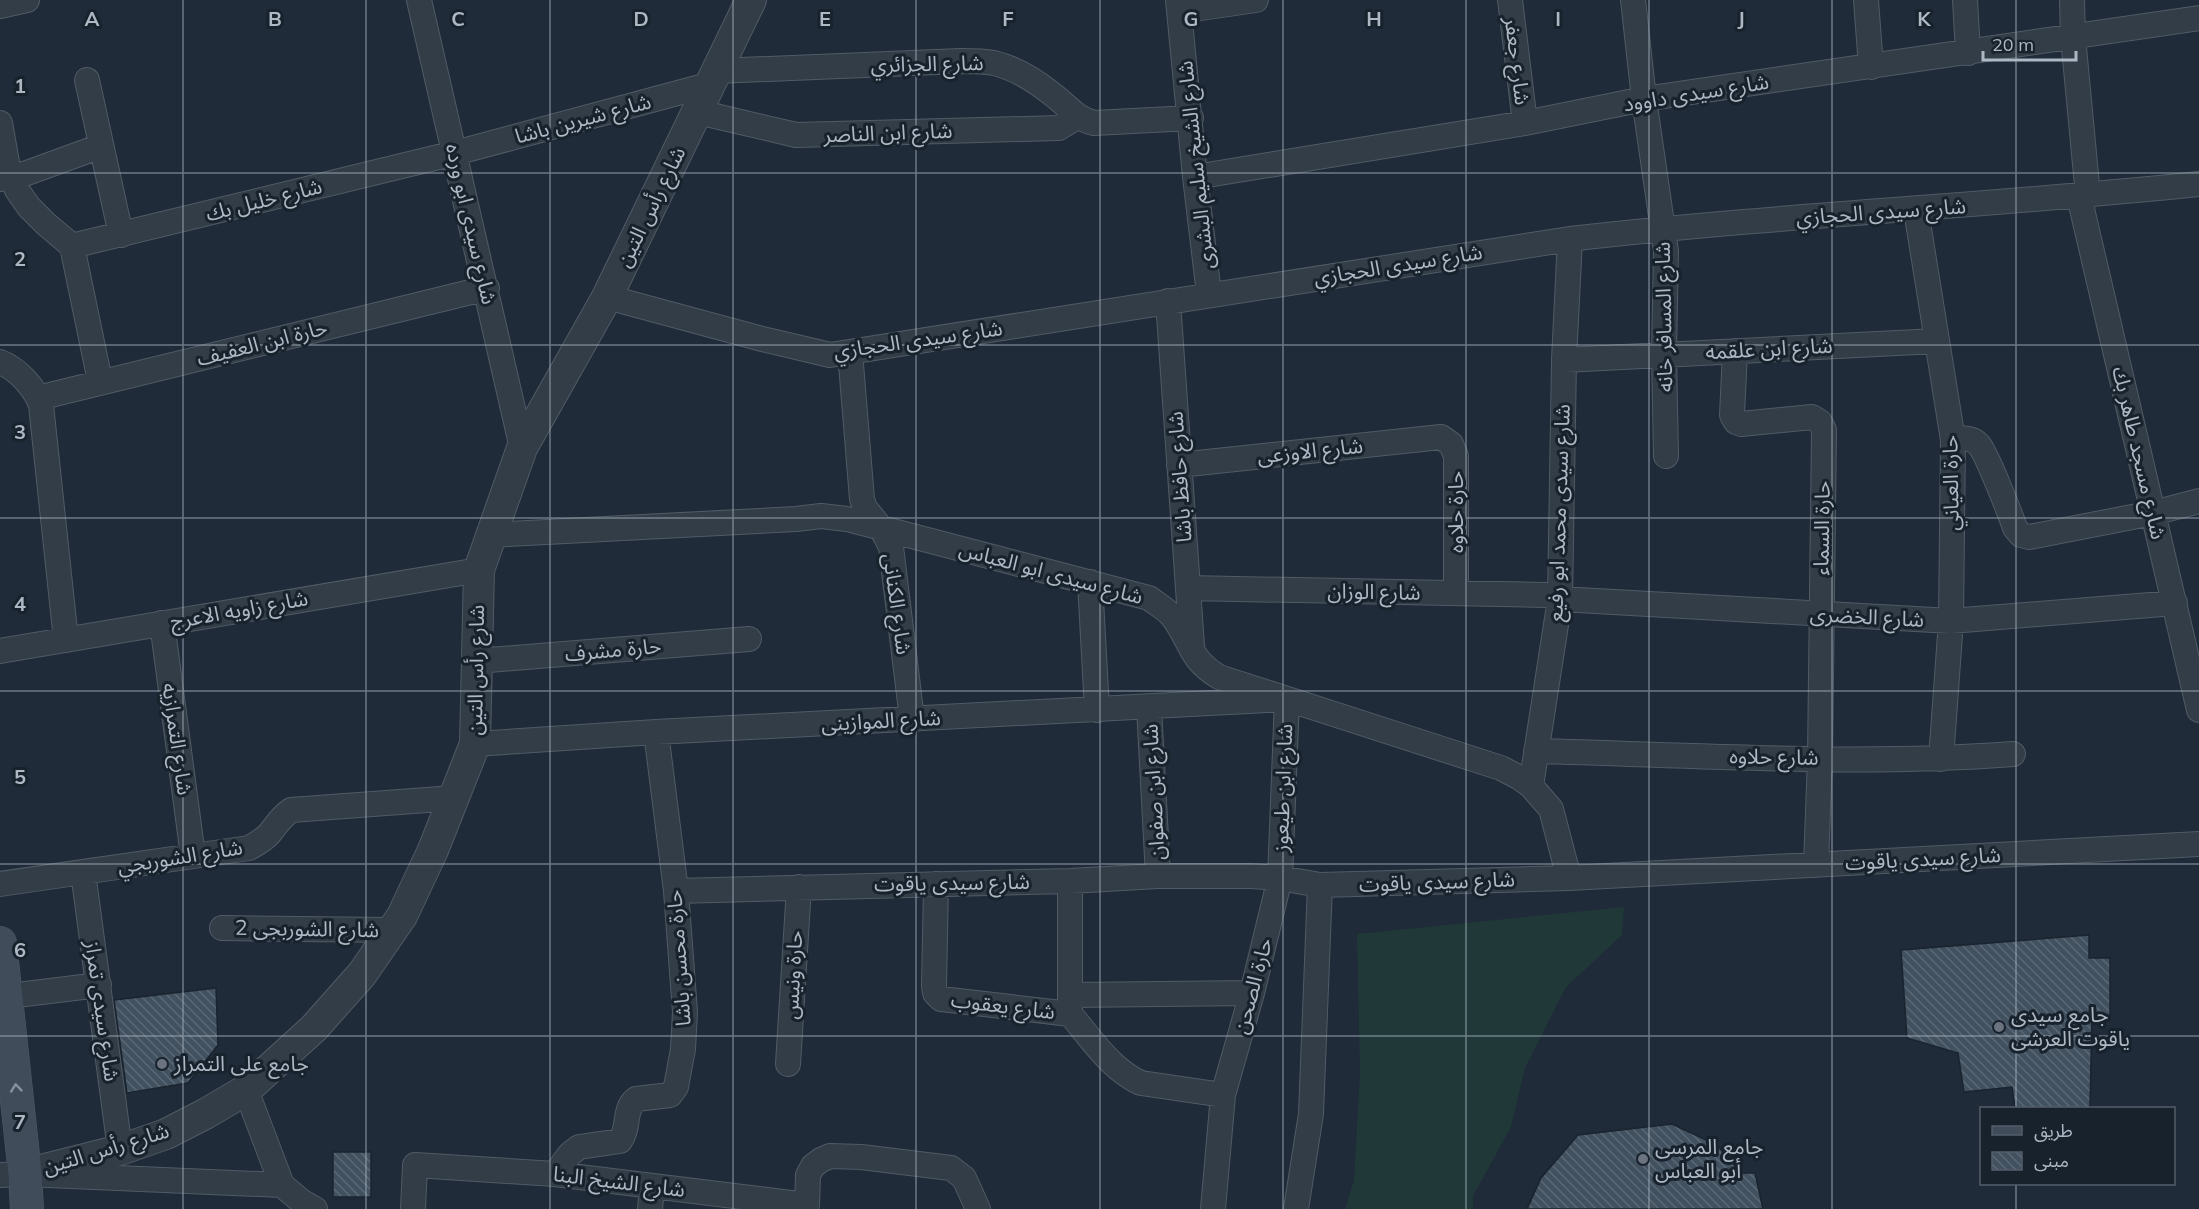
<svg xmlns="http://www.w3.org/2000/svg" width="2199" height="1209" viewBox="0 0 2199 1209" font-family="Mulish,'Noto Sans Arabic',sans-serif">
	<defs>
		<pattern id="building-back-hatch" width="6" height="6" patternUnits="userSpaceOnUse" patternTransform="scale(1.5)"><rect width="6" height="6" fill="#425160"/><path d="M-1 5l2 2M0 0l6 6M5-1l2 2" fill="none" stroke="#5b6875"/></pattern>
	</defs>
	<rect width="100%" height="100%" fill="#1f2b38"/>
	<path fill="#213839" d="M1624,907l-2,28 -56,52 -41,81 -14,59 -38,69v13h-128l9,-29 6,-106 -3,-140z"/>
	<path fill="url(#building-back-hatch)" stroke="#1a242f" stroke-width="1.5" d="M2089,935v23h21v58h-18l-2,92h-75l-3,-21 -48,5 -6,-39 -51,-15 -6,-88z
		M216,988l2,57 -30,38 -61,10 -13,-93z
		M1672,1124l45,21 24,28h14l8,36h-236l14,-31 37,-43z
		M333,1152h38v45h-38z"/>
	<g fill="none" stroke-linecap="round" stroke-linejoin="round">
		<defs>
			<path id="minor" d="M419,0l103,448
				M1178,0l17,177 14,117
				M1510,0l15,123
				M1633,0l11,99 22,152 -2,103 2,102
				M1866,0l5,67
				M1965,0l3,53
				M2072,0l1,37 15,159
				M0,6l27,-6
				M1180,11l76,-11
				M717,71l244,-10c10,0 22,0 33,2 20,5 42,18 58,31 14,10 24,25 42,29l97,-5
				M87,80l34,155
				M698,112l98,23 263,-7 18,-11
				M0,123l8,45 9,22 12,17 17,17 26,22 28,135
				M1195,177l330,-54 119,-24 555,-81
				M0,179l27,-6 74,-27
				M2079,196l120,514
				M1916,210l37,230 -2,181 -10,138
				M72,246l383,-93 256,-69
				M607,297l155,42 68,16 740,-116c209,-24 420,-33 629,-55
				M1168,301l24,345
				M1735,351l-3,64 4,7 5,2 71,-7 8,5 4,8 -4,328 -4,107
				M850,352l12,147 3,9 16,20 10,19 21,172
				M1564,360l373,-19
				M0,362c18,7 35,26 41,43l25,235
				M38,398l449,-110
				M1953,440c10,-2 19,-3 26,5 7,7 32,71 36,83l6,7 8,2 124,-24 46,-12
				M1179,465l262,-28 10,7 5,12v137
				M489,535l307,-16 25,-3 26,3 302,79c8,6 17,11 23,18 20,26 16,42 47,61l282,91 19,10 11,8 20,23 18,69
				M1090,582l7,128
				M1188,588l358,7 14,4 391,22 224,-18
				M162,623l31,233
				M0,651l479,-81
				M477,661l272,-22
				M1149,707l9,169
				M475,744l181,-12 631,-33 -7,179 -28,115 -29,102 -10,114
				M1536,751c159,4 318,15 477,3
				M1531,786l29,-187 4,-239 6,-121
				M83,872l37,278
				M1070,881v130
				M0,884l249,-36c7,-4 15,-8 21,-15 7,-9 11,-16 21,-23l163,-12
				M936,884l-2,102 1,7 6,6 129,15c21,24 41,56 71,69l82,12
				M676,891l394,-10 88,-5h93l29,2 40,7 249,-7 630,-34
				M222,928l169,2
				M1070,995l182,-2
				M0,997l99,-12
				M788,1064l11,-177
				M246,1090l36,95 19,16 14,8
				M555,1174l15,-20 9,-7 41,-6c10,-13 3,-32 16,-42l34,-4 6,-8 7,-38 2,-37 -9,-121 -20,-159
				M0,1175l25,-1 257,11
				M413,1209l2,-44 140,9 252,31 1,-30 5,-9 8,-6 9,-4 31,1 90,11 13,10 14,31
				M650,1209l2,-23
				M1296,1209l15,-95 9,-229"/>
			<path id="tertiary" d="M25,1174l95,-24 46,-16 39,-20 41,-24 68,-62 48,-54 40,-58 31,-66 42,-106 4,-174 43,-122 85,-151 144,-297"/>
			<path id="secondary" d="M0,943l25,231 2,35"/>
		</defs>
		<use href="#minor" stroke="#505b66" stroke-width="26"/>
		<use href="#tertiary" stroke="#505b66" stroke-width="32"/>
		<use href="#secondary" stroke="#505b66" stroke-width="34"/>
		<use href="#minor" stroke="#333d48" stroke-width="24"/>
		<use href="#tertiary" stroke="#333d48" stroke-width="30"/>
		<use href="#secondary" stroke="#414c5b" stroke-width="33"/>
	</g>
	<defs><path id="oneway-chevron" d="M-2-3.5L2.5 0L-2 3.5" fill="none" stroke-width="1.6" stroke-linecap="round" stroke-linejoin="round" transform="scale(1.5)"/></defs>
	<use stroke="#8792a0" href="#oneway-chevron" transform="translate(16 1088) rotate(-96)"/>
	<path fill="none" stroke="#adb8c5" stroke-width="1.5" stroke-opacity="0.55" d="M183,0v1209M366,0v1209M550,0v1209M733,0v1209M916,0v1209M1100,0v1209M1283,0v1209M1466,0v1209M1649,0v1209M1832,0v1209M2016,0v1108M0,173h2199M0,345h2199M0,518h2199M0,691h2199M0,864h2199M0,1036h2199M2016,1184v25"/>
	<g fill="#6b7280" stroke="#18222d" stroke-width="2">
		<circle cx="1999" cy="1027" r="6"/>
		<circle cx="162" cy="1064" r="6"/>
		<circle cx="1643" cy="1159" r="6"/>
	</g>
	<g text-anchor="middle" stroke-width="6" stroke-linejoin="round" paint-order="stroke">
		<g font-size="21" fill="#adb8c5" stroke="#18222d">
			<text transform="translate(1517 61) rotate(83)" y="7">شارع جعفر</text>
			<text transform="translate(927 64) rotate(-1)" y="7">شارع الجزائري</text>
			<text transform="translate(1696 93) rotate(-9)" y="7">شارع سيدى داوود</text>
			<text transform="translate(583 119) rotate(-15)" y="7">شارع شيرين باشا</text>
			<text transform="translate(888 133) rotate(-2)" y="7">شارع ابن الناصر</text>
			<text transform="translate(1196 165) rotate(-96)" y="7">شارع الشيخ سليم البشرى</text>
			<text transform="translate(264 200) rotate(-14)" y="7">شارع خليل بك</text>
			<text transform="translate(651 207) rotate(-64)" y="7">شارع رأس التين</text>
			<text transform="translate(1881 212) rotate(-4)" y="7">شارع سيدى الحجازي</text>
			<text transform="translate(471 224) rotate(77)" y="7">شارع سيدى ابو ورده</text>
			<text transform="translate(1398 265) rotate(-9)" y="7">شارع سيدى الحجازي</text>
			<text transform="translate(1664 317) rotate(-91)" y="7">شارع المسافر خانه</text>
			<text transform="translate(918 340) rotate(-8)" y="7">شارع سيدى الحجازي</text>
			<text transform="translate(262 343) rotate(-14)" y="7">حارة ابن العفيف</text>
			<text transform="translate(1769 349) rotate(-3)" y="7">شارع ابن علقمه</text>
			<text transform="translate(1310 451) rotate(-6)" y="7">شارع الاوزعى</text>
			<text transform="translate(2139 453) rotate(77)" y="7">شارع مسجد طاهر بك</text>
			<text transform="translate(1180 477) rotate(-94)" y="7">شارع حافظ باشا</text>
			<text transform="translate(1951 483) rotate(-91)" y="7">حارة العياني</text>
			<text transform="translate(1456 512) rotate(-90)" y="7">حارة حلاوه</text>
			<text transform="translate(1559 513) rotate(-88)" y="7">شارع سيدى محمد ابو رفيع</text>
			<text transform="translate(1822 528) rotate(-89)" y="7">حارة السماء</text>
			<text transform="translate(1051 573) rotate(15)" y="7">شارع سيدى ابو العباس</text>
			<text transform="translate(1374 592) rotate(1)" y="7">شارع الوزان</text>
			<text transform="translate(897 604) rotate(82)" y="7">شارع الكنانى</text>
			<text transform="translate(239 610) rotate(-10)" y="7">شارع زاويه الاعرج</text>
			<text transform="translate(1867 617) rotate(3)" y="7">شارع الخضرى</text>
			<text transform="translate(613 650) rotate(-5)" y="7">حارة مشرف</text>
			<text transform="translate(476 670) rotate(-89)" y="7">شارع رأس التين</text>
			<text transform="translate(881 721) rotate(-3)" y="7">شارع الموازينى</text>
			<text transform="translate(177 739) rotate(82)" y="7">شارع التمرازيه</text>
			<text transform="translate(1774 757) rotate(1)" y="7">شارع حلاوه</text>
			<text transform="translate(1283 788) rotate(-88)" y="7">شارع ابن طيعوز</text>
			<text transform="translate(1154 792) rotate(-93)" y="7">شارع ابن صفوان</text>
			<text transform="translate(180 857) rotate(-9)" y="7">شارع الشوربجي</text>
			<text transform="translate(1923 859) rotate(-3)" y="7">شارع سيدى ياقوت</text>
			<text transform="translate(1437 882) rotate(-2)" y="7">شارع سيدى ياقوت</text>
			<text transform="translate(952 883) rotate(-1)" y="7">شارع سيدى ياقوت</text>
			<text transform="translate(307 929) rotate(1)" y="7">شارع الشوربجى 2</text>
			<text transform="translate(679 958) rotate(-94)" y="7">حارة محسن باشا</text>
			<text transform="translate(793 975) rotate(-87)" y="7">حارة ونيس</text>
			<text transform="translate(1253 986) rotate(-75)" y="7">حارة الصحن</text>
			<text transform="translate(1003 1006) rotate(7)" y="7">شارع يعقوب</text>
			<text transform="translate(102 1011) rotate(82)" y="7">شارع سيدى تمراز</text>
			<text transform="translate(106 1149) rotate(-17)" y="7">شارع رأس التين</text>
			<text transform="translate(619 1182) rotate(7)" y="7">شارع الشيخ البنا</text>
		</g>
		<g font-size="21" fill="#adb8c5" stroke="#18222d" text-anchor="start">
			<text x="2011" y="1022">جامع سيدى<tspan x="2011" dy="24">ياقوت العرشى</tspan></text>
			<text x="174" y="1071">جامع على التمراز</text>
			<text x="1655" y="1154">جامع المرسى<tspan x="1655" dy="24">أبو العباس</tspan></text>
		</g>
	</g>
	<g font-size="20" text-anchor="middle" font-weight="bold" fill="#adb8c5" stroke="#18222d" stroke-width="6" stroke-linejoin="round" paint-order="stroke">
		<text x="92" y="26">A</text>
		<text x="275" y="26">B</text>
		<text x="458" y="26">C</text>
		<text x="641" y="26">D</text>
		<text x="825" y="26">E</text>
		<text x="1008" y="26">F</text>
		<text x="1191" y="26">G</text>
		<text x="1374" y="26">H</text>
		<text x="1558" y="26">I</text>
		<text x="1741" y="26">J</text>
		<text x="1924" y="26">K</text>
		<text x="20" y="93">1</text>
		<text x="20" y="266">2</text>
		<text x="20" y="439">3</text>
		<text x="20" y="611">4</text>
		<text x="20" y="784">5</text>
		<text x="20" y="957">6</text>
		<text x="20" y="1129">7</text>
	</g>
	<rect x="1980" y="1107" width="195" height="78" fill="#18222d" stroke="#545e6a" stroke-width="1.5"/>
	<rect x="1992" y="1126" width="30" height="9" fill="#414c5b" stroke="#545e6a" stroke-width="1.5"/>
	<text x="2034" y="1137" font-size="18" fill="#adb8c5">طريق</text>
	<rect x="1992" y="1152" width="30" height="18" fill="url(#building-back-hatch)" stroke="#545e6a" stroke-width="1.5"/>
	<text x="2034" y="1167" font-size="18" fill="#adb8c5">مبنى</text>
	<path d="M1983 51v9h93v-9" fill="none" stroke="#adb8c5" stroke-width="3"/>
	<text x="1992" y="51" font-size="18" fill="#adb8c5" stroke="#18222d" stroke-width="4.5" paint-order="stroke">20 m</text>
</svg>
